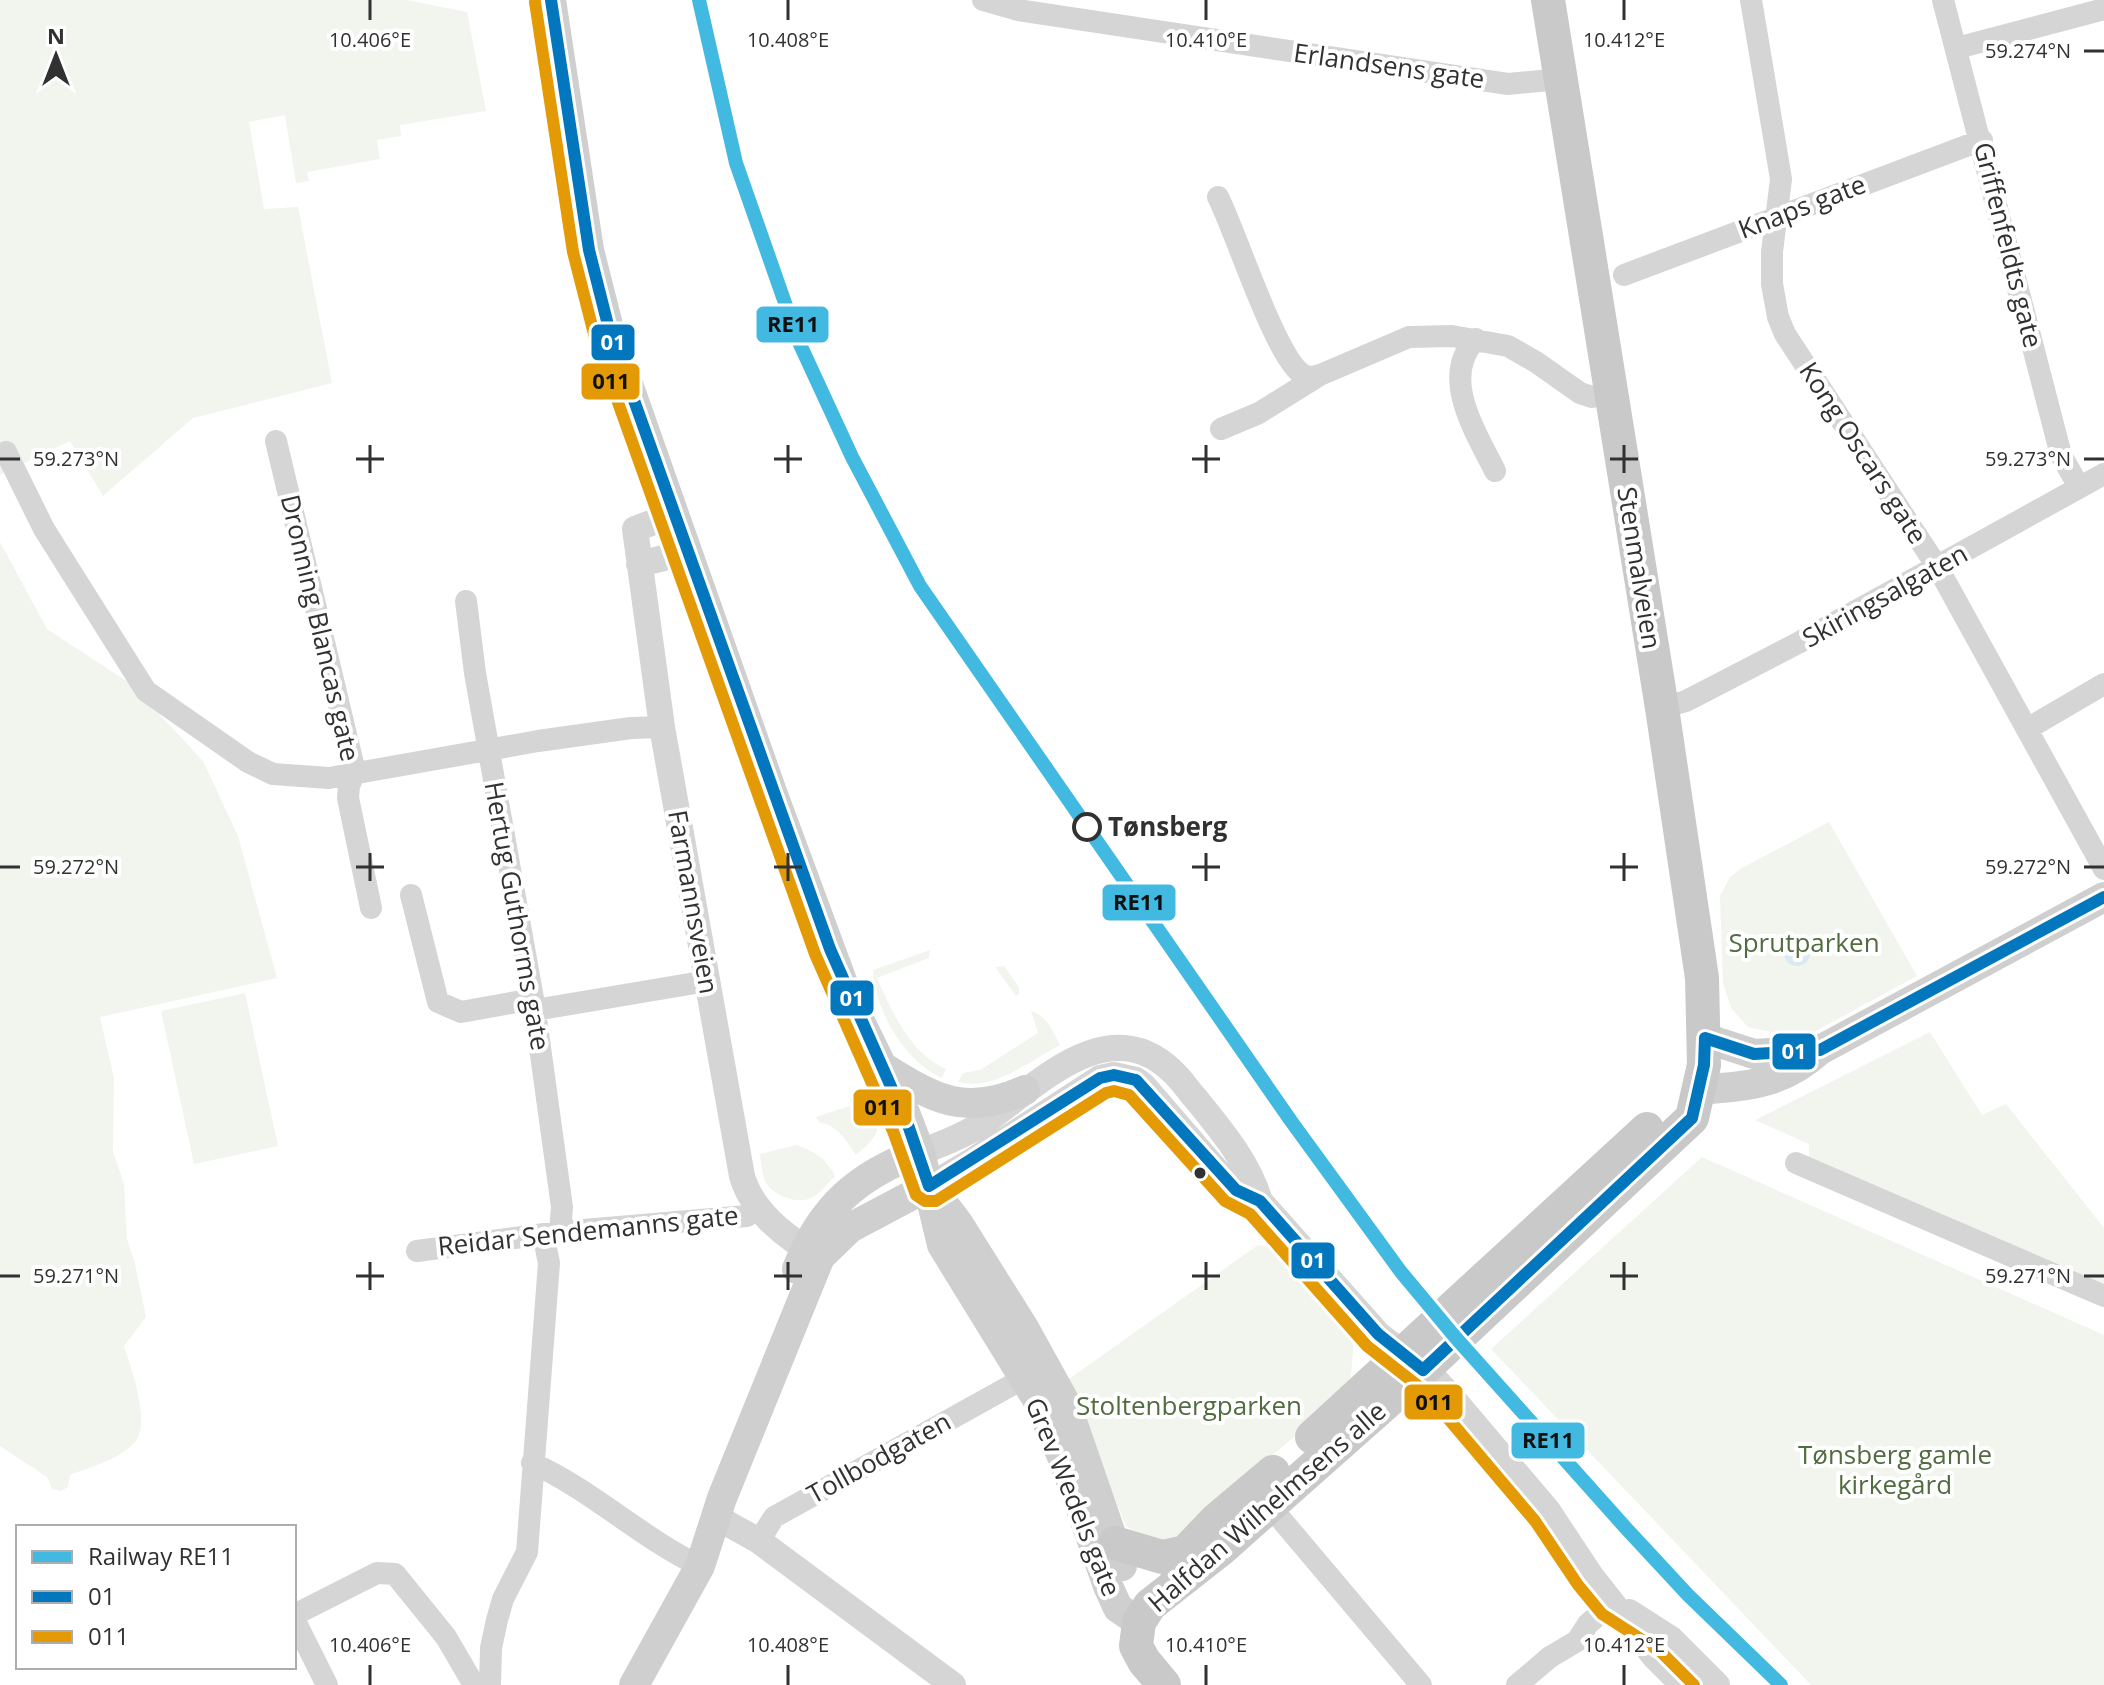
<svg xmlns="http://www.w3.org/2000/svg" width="2104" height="1685" viewBox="0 0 2104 1685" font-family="'Open Sans',sans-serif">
	<rect width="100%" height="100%" fill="#fff"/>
	<path fill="#f1f5ee" d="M0,0h407l60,12 19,99 -86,14 1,11 -24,4 3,19 -73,13 2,9 -13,2 -11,-68 -36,7 15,87 34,-2 34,176 -139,35 -90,78 -33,-55 -70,34z
		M0,542l47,87 84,55 72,77 35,75 39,142 -177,39 14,61 -1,74 11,32 3,55 8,25 11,53 -22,29c7,23 29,79 9,98 -15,16 -43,23 -63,31l-2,12 -7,4 -9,-2 -5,-12 -47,-31z
		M1829,822l88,154 -107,58 -38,-2 -24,-5 -17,-19 -8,-25 -3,-87 10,-19 10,-8z
		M930,950l-1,8 -52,20c15,34 33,75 69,91l-4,9c-38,-17 -67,-68 -69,-108z
		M1004,966l15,21v7l-3,2 -21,-29z
		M245,993l33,153 -84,18 -33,-153z
		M1031,1011c16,5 22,20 29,34 -31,16 -65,46 -102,37l5,-9 17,-3 58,-37z
		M1930,1032l52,83 24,-11 98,124v66l-295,-131v-19l-54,-24z
		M871,1099c11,30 10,35 -15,56 -10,-15 -19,-30 -37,-33l-3,-5z
		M796,1145c18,6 30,13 39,31 -7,7 -15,18 -24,22 -14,7 -39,-3 -46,-17 -3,-8 -4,-19 -5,-27z
		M1702,1157l402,178v350h-293l-320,-336z
		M1258,1245l16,2 80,92 -4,50 -182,155 -26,-7 -16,-11 -60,-145z"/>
	<path fill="#dce8f2" d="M1784 953a13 13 0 1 1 26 0a13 13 0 1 1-26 0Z"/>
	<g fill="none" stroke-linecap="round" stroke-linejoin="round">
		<path stroke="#d5d5d5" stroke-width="22" d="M983,0l35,10 490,74 53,-5
			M1751,0l30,179 -9,73v32l6,33 7,17 153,234 166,301
			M1943,0l118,455 18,32
			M1957,48l147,-39
			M1218,197c18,35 57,159 84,177 6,4 11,3 18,1l89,-38 43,-1 56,10 28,16 44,31 12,4 19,-3
			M1624,275l358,-135
			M1476,339c-37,38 0,93 19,132
			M1221,429l38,-16 61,-38
			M276,441l79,331 -6,14 -1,12 23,110
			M6,452l38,77 102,162 102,71 25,12 56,4 209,-37 93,-13 31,-1
			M466,601l9,72 59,331 28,203 -2,25
			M1662,708l24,-7 112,-58 306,-169
			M2027,729l77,-45
			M411,895l27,107 23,10 72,-13
			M535,1010l172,-29
			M1796,1163l308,133
			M417,1251l143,-19 187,-16 10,-8
			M532,1463c60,27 109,75 168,103
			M1269,1505l152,180
			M759,1541l15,-24 236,-131
			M294,1615l83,-42 18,1 51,63 28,48
			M294,1619l33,66
			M490,1685l1,-37 6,-28 6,-21 24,-47 22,-289 -6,-29
			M1517,1685l33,-28 27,-16 11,-17 25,-22"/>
		<path stroke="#d5d5d5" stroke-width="26" d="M675,514l-40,15 27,198 80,449c10,36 46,63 78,81
			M639,564l49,-12
			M920,1152c23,-8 46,-17 66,-31 52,-36 122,-111 186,-50 9,8 16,19 24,28 26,32 52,63 64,102
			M929,1186l43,-25 128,-83 14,-3 22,5 7,5 75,87 18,18 24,11 118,133 55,43 20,22 95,112 43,65 63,80 29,29
			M716,1517l43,24 194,144
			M1629,1612l42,27 46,46"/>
		<path stroke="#cfcfcf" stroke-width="30" d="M551,0l38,250 21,83 162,459 76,205 58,118 14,37 22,93 98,159 25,60 43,122 10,22 21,14
			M1705,1038l49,16 64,-4
			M883,1067c51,32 82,50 142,23
			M1698,1090c50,-4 83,-5 122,-40l284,-153
			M933,1190l25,33 66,105 42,76 56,162
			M797,1269c24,-62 61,-94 123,-117
			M634,1685l66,-119 22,-68 98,-241 30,-29 79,-42"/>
		<path stroke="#c9c9c9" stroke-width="34" d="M1312,1437l335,-308
			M1115,1543l47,14 23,-5
			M1174,1564l42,-44 57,-48
			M1164,1685l-20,-24 -8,-15 3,-24 11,-17 70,-55 203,-180 269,-252 12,-53 -2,-87 -40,-270 -114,-708"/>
		<defs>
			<path id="bus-1" d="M551,0l38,250 21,83 220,616 78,176 21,61 171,-108 14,-3 22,5 100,110 24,11 118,133 45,36 269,-252 12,-53 1,-27 49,16 66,-4 284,-153"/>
			<path id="bus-2" d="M535,2l38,250 22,86 220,616 78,177 23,64 9,6h11l170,-108 8,-2 15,4 96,106 25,13 117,132 55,43 19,21 94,111 43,64 24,29 59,38 33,33"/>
		</defs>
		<use href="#bus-1" stroke="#fff" stroke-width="18"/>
		<use href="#bus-2" stroke="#fff" stroke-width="18"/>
		<use href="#bus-1" stroke="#0277bd" stroke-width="12"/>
		<use href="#bus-2" stroke="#e39a05" stroke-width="12"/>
		<defs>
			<path id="rail-1" d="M699,0l37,163 62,177 54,117 68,129 371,535 110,151 55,66 168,188 64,69 93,90"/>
		</defs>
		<use href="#rail-1" stroke="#fff" stroke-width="20"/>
		<use href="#rail-1" stroke="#42b9e1" stroke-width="14"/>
	</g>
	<path fill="none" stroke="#313131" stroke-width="3" d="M370,0v20M788,0v20M1206,0v20M1624,0v20M2084,51h20M370,445v28M788,445v28M1206,445v28M1624,445v28M0,459h20M356,459h28M774,459h28M1192,459h28M1610,459h28M2084,459h20M370,853v28M788,853v28M1206,853v28M1624,853v28M0,867h20M356,867h28M774,867h28M1192,867h28M1610,867h28M2084,867h20M370,1262v28M788,1262v28M1206,1262v28M1624,1262v28M0,1276h20M356,1276h28M774,1276h28M1192,1276h28M1610,1276h28M2084,1276h20M370,1665v20M788,1665v20M1206,1665v20M1624,1665v20"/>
	<circle fill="#fff" stroke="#313131" stroke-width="4" cx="1087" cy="827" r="13"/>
	<circle fill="#313131" stroke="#fff" stroke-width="3" cx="1200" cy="1173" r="7"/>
	<g text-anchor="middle" stroke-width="8" stroke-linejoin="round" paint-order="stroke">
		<g font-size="26" fill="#313131" stroke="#fff">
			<text transform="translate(1389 66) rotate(8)" y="9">Erlandsens gate</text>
			<text transform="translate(1802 207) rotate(-21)" y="9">Knaps gate</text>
			<text transform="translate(2008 245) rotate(76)" y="9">Griffenfeldts gate</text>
			<text transform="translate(1863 453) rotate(57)" y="9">Kong Oscars gate</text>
			<text transform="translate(1639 568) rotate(81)" y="9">Stenmalveien</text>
			<text transform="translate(1885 596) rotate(-29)" y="9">Skiringsalgaten</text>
			<text transform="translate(320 628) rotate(77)" y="9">Dronning Blancas gate</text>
			<text transform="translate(693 902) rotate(80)" y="9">Farmannsveien</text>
			<text transform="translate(517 916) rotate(80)" y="9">Hertug Guthorms gate</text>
			<text transform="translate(588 1231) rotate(-6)" y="9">Reidar Sendemanns gate</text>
			<text transform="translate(879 1458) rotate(-29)" y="9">Tollbodgaten</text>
			<text transform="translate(1073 1497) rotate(68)" y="9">Grev Wedels gate</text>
			<text transform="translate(1267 1507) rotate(-41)" y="9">Halfdan Wilhelmsens alle</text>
		</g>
		<g font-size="26" font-weight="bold" fill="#313131" stroke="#fff" text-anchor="start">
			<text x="1108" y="836">Tønsberg</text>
		</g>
		<g font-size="26" fill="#516c3f" stroke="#fff">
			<text x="1804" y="952">Sprutparken</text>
			<text x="1189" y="1415">Stoltenbergparken</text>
			<text x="1895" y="1464">Tønsberg gamle<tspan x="1895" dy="30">kirkegård</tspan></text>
		</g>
	</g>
	<g font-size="20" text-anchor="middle" fill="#313131" stroke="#fff" stroke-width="8" stroke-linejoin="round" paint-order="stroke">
		<text x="370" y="47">10.406°E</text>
		<text x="788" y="47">10.408°E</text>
		<text x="1206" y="47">10.410°E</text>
		<text x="1624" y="47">10.412°E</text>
		<text x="2028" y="58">59.274°N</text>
		<text x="76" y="466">59.273°N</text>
		<text x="2028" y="466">59.273°N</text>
		<text x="76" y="874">59.272°N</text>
		<text x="2028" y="874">59.272°N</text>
		<text x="76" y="1283">59.271°N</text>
		<text x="2028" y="1283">59.271°N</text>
		<text x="370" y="1652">10.406°E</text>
		<text x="788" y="1652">10.408°E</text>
		<text x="1206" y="1652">10.410°E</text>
		<text x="1624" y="1652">10.412°E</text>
	</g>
	<g stroke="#fff" stroke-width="3">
		<rect x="755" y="305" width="75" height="39" rx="8" fill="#42b9e1"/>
		<rect x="590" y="323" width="46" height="39" rx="8" fill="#0277bd"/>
		<rect x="580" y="362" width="61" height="39" rx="8" fill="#e39a05"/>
		<rect x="1101" y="883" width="76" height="39" rx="8" fill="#42b9e1"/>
		<rect x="829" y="979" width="46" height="38" rx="8" fill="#0277bd"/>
		<rect x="1771" y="1032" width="46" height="39" rx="8" fill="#0277bd"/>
		<rect x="852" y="1088" width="61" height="39" rx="8" fill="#e39a05"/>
		<rect x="1290" y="1241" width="46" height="39" rx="8" fill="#0277bd"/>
		<rect x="1403" y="1383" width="61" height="38" rx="8" fill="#e39a05"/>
		<rect x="1510" y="1421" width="76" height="39" rx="8" fill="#42b9e1"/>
	</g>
	<g font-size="22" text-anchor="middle" font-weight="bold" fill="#fff">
		<text x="613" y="350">01</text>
		<text x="852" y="1006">01</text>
		<text x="1794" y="1059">01</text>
		<text x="1313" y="1268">01</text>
	</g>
	<g font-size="22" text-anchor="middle" font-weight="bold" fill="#111">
		<text x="793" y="332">RE11</text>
		<text x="611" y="389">011</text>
		<text x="1139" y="910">RE11</text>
		<text x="883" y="1115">011</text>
		<text x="1434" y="1410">011</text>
		<text x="1548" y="1448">RE11</text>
	</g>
	<rect x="16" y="1525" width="280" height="144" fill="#ffffff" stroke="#adadad" stroke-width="2"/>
	<rect x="32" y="1551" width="40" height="12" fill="#42b9e1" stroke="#adadad" stroke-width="2"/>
	<text x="88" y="1565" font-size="24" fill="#313131">Railway RE11</text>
	<rect x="32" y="1591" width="40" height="12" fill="#0277bd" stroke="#adadad" stroke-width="2"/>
	<text x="88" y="1605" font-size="24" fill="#313131">01</text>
	<rect x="32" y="1631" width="40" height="12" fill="#e39a05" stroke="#adadad" stroke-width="2"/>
	<text x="88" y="1645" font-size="24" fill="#313131">011</text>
	<g transform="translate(56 56)" stroke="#ffffff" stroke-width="6" paint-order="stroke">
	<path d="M0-6L14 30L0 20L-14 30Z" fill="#313131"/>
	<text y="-12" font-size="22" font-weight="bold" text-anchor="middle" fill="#313131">N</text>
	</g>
</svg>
